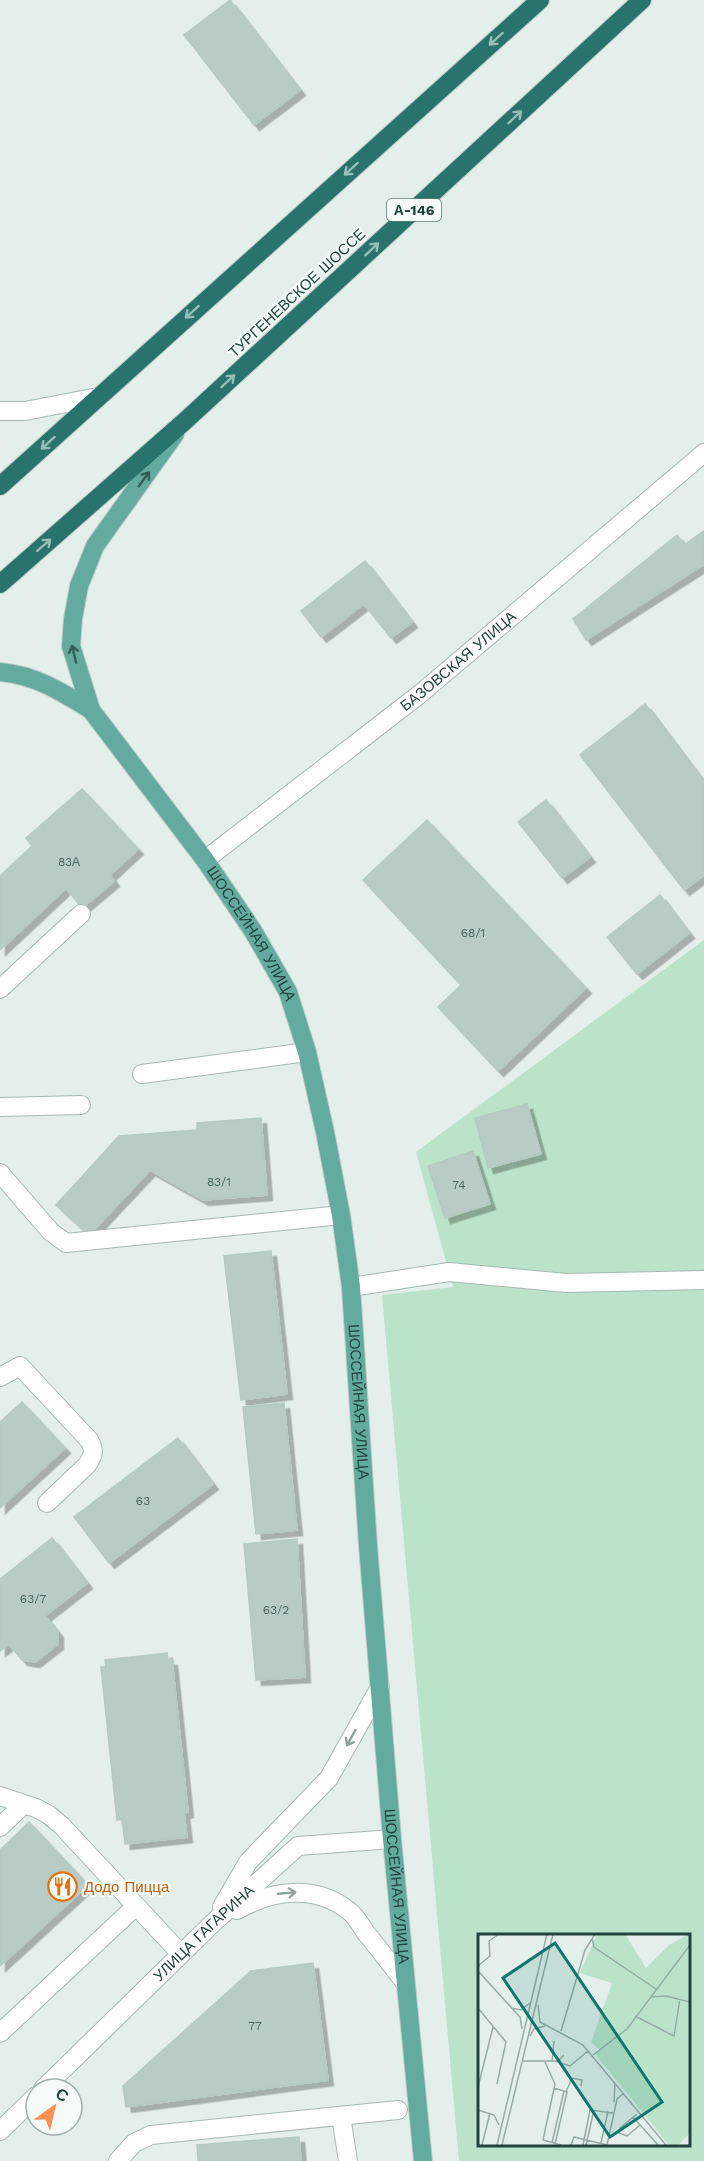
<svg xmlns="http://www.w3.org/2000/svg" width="704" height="2161" viewBox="0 0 704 2161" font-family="'Work Sans',sans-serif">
	<defs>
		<filter id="shadow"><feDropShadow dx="5.5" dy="5.5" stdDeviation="0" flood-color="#0004"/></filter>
	</defs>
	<rect width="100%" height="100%" fill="#e4efeb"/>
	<path fill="#bbe3c9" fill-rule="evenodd" d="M704,940v1221h-245l-77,-866 71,-8 -37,-135zM479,1936h209v208h-209z"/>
	<path fill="#b9cbc5" stroke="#b5cac3" stroke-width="1.5" filter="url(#shadow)" d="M230,0l70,90 -46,35 -70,-90z
		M704,531v33l-118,76 -13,-21 104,-84 7,10z
		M365,561l47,61 -21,16 -27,-34 -43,33 -20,-26z
		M645,704l59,78v93l-20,15 -104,-135z
		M82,789l56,60 -28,26 4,6 -32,27 -16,-20 -66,62v-74l32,-30 -6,-8z
		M546,800l44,57 -28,21 -44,-56z
		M427,820l159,168 -88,83 -60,-64 23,-22 -98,-105z
		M660,895l29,38 -52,41 -30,-37z
		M527,1104l14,50 -53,14 -13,-50z
		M261,1118l6,77 -64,5 -53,-30 -61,65 -33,-30 63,-69 78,-6v-7z
		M473,1151l17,53 -45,14 -17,-52z
		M271,1251l16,143 -46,6 -17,-144z
		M22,1402l43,46 -65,60v-86z
		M284,1403l13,127 -41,4 -13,-127z
		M178,1438l35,46 -104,79 -35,-46z
		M52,1538l35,45 -42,33 13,16v12l-23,18 -13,-2 -13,-16 -9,7v-72z
		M297,1539l8,138 -49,3 -12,-136z
		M167,1653l1,7h4l16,152 -4,1 3,24 -62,7 -3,-25 -5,1 -16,-153h5l-1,-7z
		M29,1822l59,63 -88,81v-116z
		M313,1963l15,117 -202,27 -3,-21 128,-115z
		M299,2137l2,24h-103l-1,-16z"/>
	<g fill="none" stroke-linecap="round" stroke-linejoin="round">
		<defs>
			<g id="minor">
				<path d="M0,411h25l73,-14"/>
				<path id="s1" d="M205,860l215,-166 284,-241"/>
				<path d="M0,989l81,-75"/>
				<path d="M142,1074l165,-22"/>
				<path d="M0,1107l81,-2"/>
				<path d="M0,1173l51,59 15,11 275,-28"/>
				<path d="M351,1287l98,-15 117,11 138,-3"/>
				<path d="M0,1377l20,-11 69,74c6,10 5,15 -2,25l-40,38"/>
				<path d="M0,1796l36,12 13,7 13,11 119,128"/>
				<path d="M0,1827l23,-22"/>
				<path d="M222,1907l26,-45 81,-84 51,-91"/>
				<path d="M237,1910c35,-20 78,-26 112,1 7,5 12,15 17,22 14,17 27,34 40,51"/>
				<path d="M0,2033l136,-127"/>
				<path id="s2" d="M43,2089l171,-167 84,-76 94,-7"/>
				<path d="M341,2116l7,45"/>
				<path d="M0,2131l36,-35"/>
				<path d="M118,2161l16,-18 17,-8 247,-25"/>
			</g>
			<g id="major">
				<path id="s3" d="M175,434l-80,112 -16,40 -6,33 -2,27 20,64 114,150 48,71 35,61 19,60 18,80 16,83 10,72 17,259 24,293 31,322"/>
				<path d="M0,672c35,3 62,20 91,38"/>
			</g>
			<path id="highway" d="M0,486l540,-486
				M0,584l185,-163 457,-421"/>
		</defs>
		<use href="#minor" stroke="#a6b8b4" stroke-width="20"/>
		<use href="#major" stroke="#c1cbc9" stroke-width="20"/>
		<use href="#highway" stroke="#c1cbc9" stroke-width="20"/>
		<use href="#minor" stroke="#fff" stroke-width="18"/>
		<use href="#major" stroke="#63aa9f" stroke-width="18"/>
		<use href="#highway" stroke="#28746c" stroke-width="18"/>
	</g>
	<defs><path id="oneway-shaft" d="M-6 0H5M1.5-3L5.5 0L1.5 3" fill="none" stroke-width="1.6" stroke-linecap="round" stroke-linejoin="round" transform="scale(1.5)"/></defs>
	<g stroke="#99beba">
		<use href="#oneway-shaft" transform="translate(496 39) rotate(138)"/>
		<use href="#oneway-shaft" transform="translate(515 117) rotate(-43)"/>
		<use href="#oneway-shaft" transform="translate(351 169) rotate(138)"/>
		<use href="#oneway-shaft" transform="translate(372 249) rotate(-43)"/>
		<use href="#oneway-shaft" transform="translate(192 312) rotate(138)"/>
		<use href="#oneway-shaft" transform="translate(228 381) rotate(-43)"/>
		<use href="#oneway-shaft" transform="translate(48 443) rotate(138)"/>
		<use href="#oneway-shaft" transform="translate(44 545) rotate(-41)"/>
	</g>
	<g stroke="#325e56">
		<use href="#oneway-shaft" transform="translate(144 479) rotate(-54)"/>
		<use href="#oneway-shaft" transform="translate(74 654) rotate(-104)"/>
	</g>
	<g stroke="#90a29e">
		<use href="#oneway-shaft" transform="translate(351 1738) rotate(119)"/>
		<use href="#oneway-shaft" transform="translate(287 1893) rotate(-5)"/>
	</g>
	<defs>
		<symbol id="restaurant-ring" viewBox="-11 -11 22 22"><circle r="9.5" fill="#f5fbf9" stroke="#e8710a" stroke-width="1.5"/><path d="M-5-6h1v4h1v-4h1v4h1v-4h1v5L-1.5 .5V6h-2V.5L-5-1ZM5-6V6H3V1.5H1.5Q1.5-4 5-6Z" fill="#e8710a"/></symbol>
	</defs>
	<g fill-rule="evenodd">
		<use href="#restaurant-ring" x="46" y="1870" width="33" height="33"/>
	</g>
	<g text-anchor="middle" stroke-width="4.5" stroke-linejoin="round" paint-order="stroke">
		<g font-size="12" fill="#476660">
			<text x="69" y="866">83А</text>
			<text x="473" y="937">68/1</text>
			<text x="219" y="1186">83/1</text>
			<text x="459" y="1189">74</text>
			<text x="143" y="1505">63</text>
			<text x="33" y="1603">63/7</text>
			<text x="276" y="1614">63/2</text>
			<text x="255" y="2030">77</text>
		</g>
		<rect fill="#f5fbf9" stroke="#617b76" stroke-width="1.5" x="387" y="199" width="54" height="22" rx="4.5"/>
		<g font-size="14" font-weight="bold" fill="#21443e">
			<text x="414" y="215">А-146</text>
		</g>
		<g font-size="15" fill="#21443e" stroke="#f5fbf9">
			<text transform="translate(297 293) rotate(-43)" y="5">ТУРГЕНЕВСКОЕ ШОССЕ</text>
			<text dy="5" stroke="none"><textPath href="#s1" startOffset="322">БАЗОВСКАЯ УЛИЦА</textPath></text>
			<text dy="5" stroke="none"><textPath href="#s3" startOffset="584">ШОССЕЙНАЯ УЛИЦА</textPath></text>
			<text dy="5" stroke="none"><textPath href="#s3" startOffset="1070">ШОССЕЙНАЯ УЛИЦА</textPath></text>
			<text dy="5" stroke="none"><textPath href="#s3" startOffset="1556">ШОССЕЙНАЯ УЛИЦА</textPath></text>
			<text dy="5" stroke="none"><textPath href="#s2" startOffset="224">УЛИЦА ГАГАРИНА</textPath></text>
		</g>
		<g font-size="15" fill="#c56008" stroke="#f5fbf9" text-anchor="start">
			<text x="84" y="1892">Додо Пицца</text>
		</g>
	</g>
	<g transform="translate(478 1934)">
		<rect width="212" height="212" fill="#e4efeb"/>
		<path d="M119,0h28l21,34 23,-23 20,-11v200l-11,11h-9l-74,-91 5,-4 -9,-8 21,-59 -32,-10z" fill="#bbe3c9"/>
		<path fill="none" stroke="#96aba6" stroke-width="1.5" d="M114,4l2,9 62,42M0,32l12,-10 -1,-15 10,-7M0,37l42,46 2,12M173,63l15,-1 24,6M60,71l2,17 43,23 83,100M0,74l28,34 -9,42M33,74l10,2 9,-7M157,82l39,20 6,-37M83,97l24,-81 10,-16M52,102l4,-7 11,-3M86,121l-7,7 13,4 18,-15M115,121l34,-26 63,-84M44,127h35M67,128l10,22 -12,56 18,5M74,128l2,-21M0,153l15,-60M76,154l13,4 -12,52M88,158l6,-14 10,2 -1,6M136,168l1,-19M0,176l16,5 5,10M159,180l-17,14 -1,5 8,3 13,-11M155,183l25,28M74,209l12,-52M123,209l7,-32M4,211l8,-32M19,211l50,-211M24,211l51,-211M93,211l3,-8 33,8M105,211l7,-35 23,3M108,211l8,-35M129,211l10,-46 6,-5"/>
		<path fill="#0f766e" fill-opacity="0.15" stroke="#0f766e" stroke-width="3" d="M77,9l107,159 -52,35 -107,-159z"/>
		<rect width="212" height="212" fill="none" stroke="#21443e" stroke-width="3"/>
	</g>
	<g transform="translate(54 2107) rotate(34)"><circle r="28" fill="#f5fbf9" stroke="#a0b2ae" stroke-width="1.5"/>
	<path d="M0-4.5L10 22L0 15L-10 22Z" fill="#ff8e52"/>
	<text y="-9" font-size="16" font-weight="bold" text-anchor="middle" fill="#21443e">С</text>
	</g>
</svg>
